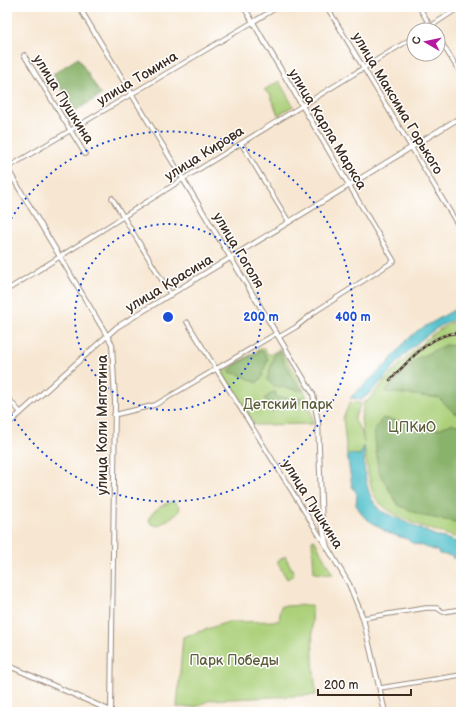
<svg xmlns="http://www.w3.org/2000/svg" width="468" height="719" viewBox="0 0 468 719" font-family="'Balsamiq Sans',sans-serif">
	<rect width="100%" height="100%" fill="#fff"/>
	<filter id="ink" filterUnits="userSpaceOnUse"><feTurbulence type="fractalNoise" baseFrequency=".025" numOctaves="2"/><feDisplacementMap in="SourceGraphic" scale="8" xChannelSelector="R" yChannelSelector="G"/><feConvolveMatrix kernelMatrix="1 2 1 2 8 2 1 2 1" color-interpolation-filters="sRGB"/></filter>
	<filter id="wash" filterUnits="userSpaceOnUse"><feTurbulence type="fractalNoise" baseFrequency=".012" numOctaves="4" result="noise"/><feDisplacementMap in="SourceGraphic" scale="16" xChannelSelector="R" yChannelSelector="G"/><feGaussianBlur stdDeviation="0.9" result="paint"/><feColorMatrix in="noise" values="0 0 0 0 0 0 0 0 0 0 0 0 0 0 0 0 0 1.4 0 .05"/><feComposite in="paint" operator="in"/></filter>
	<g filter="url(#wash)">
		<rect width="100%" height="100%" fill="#f7e7d2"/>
		<path fill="#acd07a" stroke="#747d4c" d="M279,81l14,25 -15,9 -8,-21 -6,-4z
			M461,319v220c-24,-8 -76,-21 -87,-44 -5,-10 -8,-37 -10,-49l-4,9 -13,-1 -4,-36 7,-16 11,1 -7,16 7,12 3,12 -3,-24 3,-18 3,1c17,-22 67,-78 94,-83z
			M263,347l6,8 11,-6c16,26 30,44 33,75l-58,1 -33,-53z
			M174,501l6,6 -2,6 -20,13 -7,-2 -2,-4c1,-9 16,-17 25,-19z
			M314,539l19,36 -19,-2 -2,-33z
			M285,556l9,17 -1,3 -6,3 -10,-17z
			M312,605l1,55 3,35 -106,5 -15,7h-18l6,-70 45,-15 51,-1 2,-15z"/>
		<path fill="#89b26a" stroke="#626e44" d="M78,58l23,37 -26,16 -22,-37z
			M445,345l16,1v68l-7,-1 -15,-15 -54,-6 31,-33z
			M260,351h3l5,8 -5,13v4l-6,7c-10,-5 -17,-9 -28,-11 5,-9 22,-15 31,-21z
			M280,351l5,14 5,5v4l13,17 -29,-5 -7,-6 7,-26z
			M273,392h3v5l20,2 8,-2 4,6v5l-7,-5 -9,2 -2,-2 -5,2 -4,-1 -5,6 -7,2 -4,-14z
			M383,418l55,11 13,-5 10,1v98l-38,-7 -25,-11 -20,-35 -4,-40z"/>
		<path fill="#54c1cc" stroke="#487675" d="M461,306v11c-22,6 -45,26 -61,43 -13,14 -23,29 -39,40l-11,-2 38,-35 16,-20 13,-12z
			M364,446c0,21 0,49 17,65l53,24 27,8v16l-5,-2 -3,2 -1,-3 -13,-2 -1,-3 -26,-8 -5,-4 -19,-6 -24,-16 -8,-12 1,-11 -5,-8 -5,-32 13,1z"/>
	</g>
	<g filter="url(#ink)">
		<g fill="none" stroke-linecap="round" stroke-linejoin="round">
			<defs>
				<path id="minor" d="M327,7l134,223
					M419,7l14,23
					M81,11l7,-4
					M425,30l35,-23
					M438,37l23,37
					M24,55l61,99
					M241,143l48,79
					M7,168l271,-161
					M112,198l59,97
					M7,290l176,-111 231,-142
					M187,322l139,224
					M279,337l17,-10 20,-16 78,-50 -45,-76
					M7,397l14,16
					M114,415l41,-10 122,-72
					M363,618l63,-10h11l6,4 18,-3
					M380,688l81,-13"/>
				<path id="major" d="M79,7l234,387 5,28 4,103 5,22 22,37 14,34 22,94
					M244,7l105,178
					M7,168l105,176 3,57 -4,311
					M7,425l110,-98 344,-210
					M7,665l104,46"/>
			</defs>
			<use href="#minor" stroke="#998878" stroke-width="5.5"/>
			<use href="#major" stroke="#998878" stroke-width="6"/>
			<use href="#minor" stroke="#fff" stroke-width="3.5"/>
			<use href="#major" stroke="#fff" stroke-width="4"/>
			<defs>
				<path id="rail" d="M390,380c19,-19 42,-49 71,-47"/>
			</defs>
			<use href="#rail" stroke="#3b2a1e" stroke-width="2.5"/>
			<use href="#rail" stroke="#fff" stroke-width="1" stroke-dasharray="3" stroke-linecap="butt"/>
		</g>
	</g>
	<g fill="none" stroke="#1d4ed8" stroke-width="2" stroke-dasharray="2 4">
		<circle cx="168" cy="317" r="93"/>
		<path d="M8 224A185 185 0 1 1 8 409"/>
	</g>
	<g text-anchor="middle" stroke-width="3" stroke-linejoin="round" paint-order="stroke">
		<g font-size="14" fill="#3b2a1e" stroke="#fff">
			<text transform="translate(137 78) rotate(-31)" y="5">улица Томина</text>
			<text transform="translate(64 99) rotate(58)" y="5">улица Пушкина</text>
			<text transform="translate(398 103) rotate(59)" y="5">улица Максима Горького</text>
			<text transform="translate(328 129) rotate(59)" y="5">улица Карла Маркса</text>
			<text transform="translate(204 153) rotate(-32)" y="5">улица Кирова</text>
			<text transform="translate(239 250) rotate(59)" y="5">улица Гоголя</text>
			<text transform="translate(169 283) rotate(-31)" y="5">улица Красина</text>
			<text transform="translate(102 425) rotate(-90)" y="5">улица Коли Мяготина</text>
			<text transform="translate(313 504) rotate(58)" y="5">улица Пушкина</text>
		</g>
		<g font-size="14" fill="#5d5c3a" stroke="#fff">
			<text x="288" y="409">Детский парк</text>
			<text x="412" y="432">ЦПКиО</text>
			<text x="234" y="665">Парк Победы</text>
		</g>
	</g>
	<circle cx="168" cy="317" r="6" fill="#1d4ed8" stroke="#fff" stroke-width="2"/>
	<g font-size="12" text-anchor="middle" font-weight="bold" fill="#1d4ed8" stroke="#fff" stroke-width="3" stroke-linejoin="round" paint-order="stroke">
		<text x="261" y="321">200 m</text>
		<text x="353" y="321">400 m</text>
	</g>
	<rect width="468" height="719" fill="none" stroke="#fff" stroke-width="24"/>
	<g transform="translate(426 42) rotate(279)"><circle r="19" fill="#ffffff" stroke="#b1aaa5"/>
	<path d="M0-3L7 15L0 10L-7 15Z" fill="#b5179e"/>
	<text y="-6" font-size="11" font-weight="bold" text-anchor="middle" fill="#3b2a1e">С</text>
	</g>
	<path d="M318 689v6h93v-6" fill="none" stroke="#3b2a1e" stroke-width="2"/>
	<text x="324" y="689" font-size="12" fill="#3b2a1e" stroke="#ffffff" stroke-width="3" paint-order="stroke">200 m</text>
</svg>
